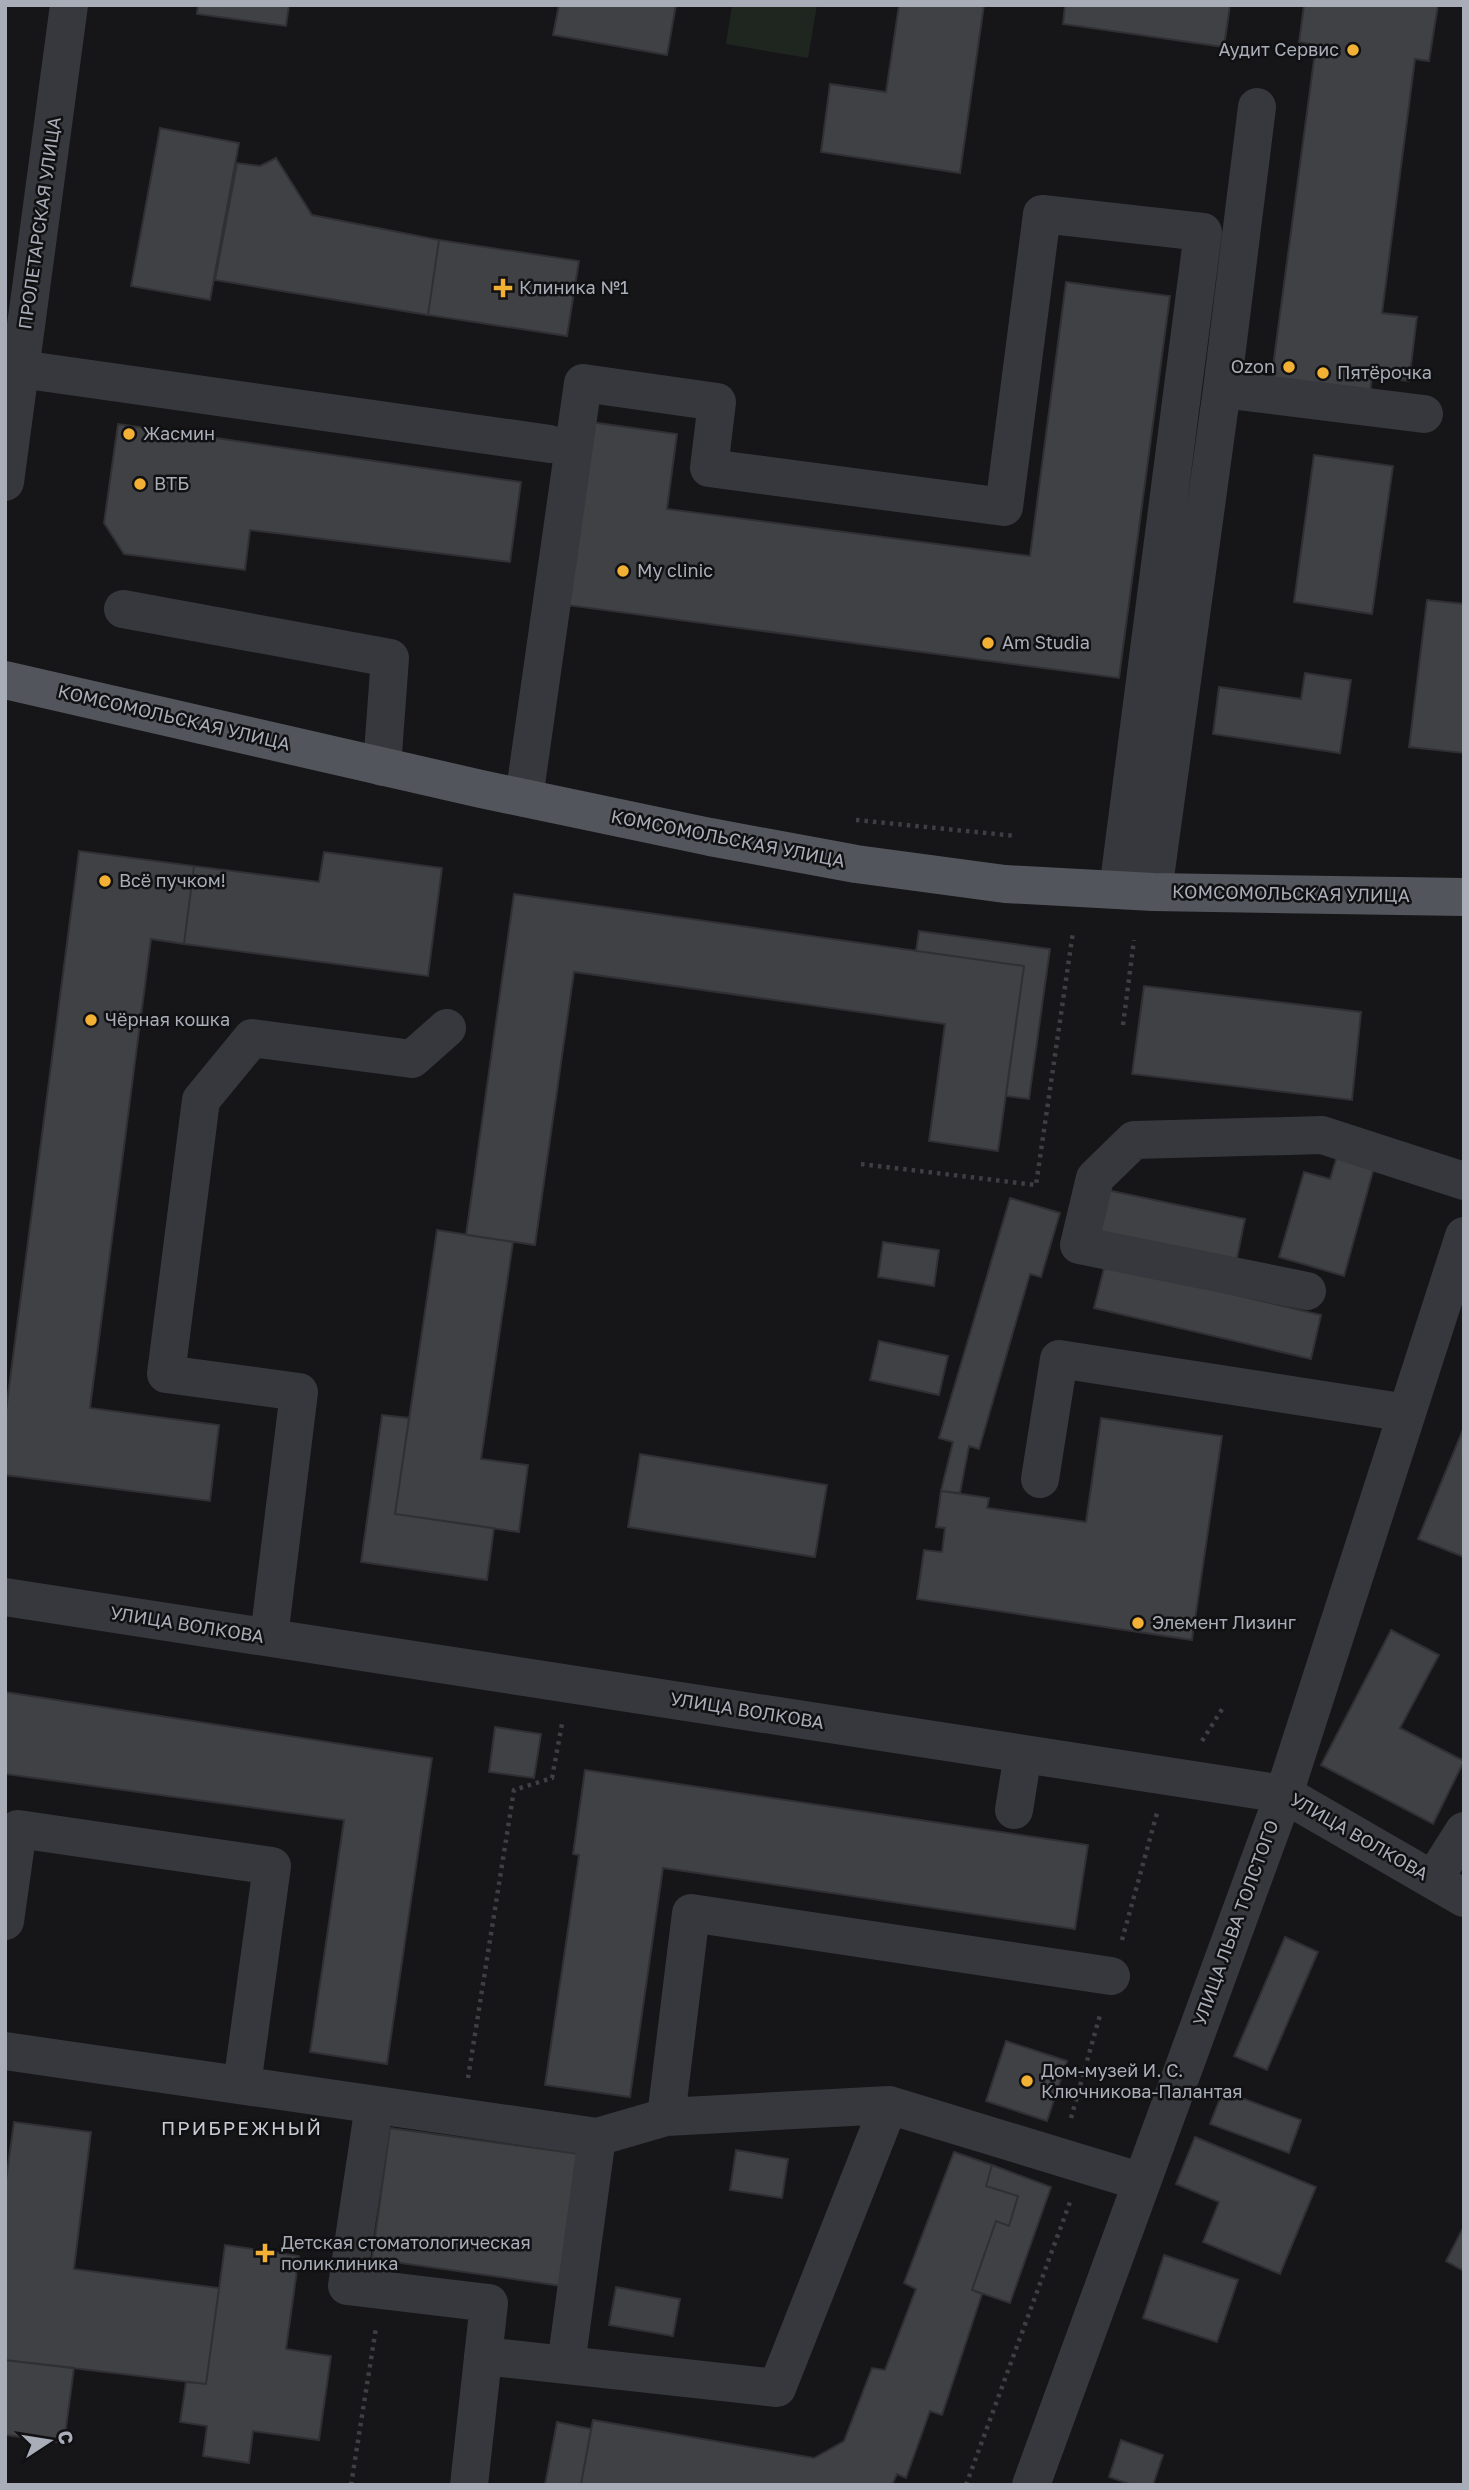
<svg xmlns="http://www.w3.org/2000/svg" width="1469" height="2490" viewBox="0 0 1469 2490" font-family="'Golos Text',sans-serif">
	<rect width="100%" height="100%" fill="#161618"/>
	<path fill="#1e261f" d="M732,5h85l-9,53 -82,-14z"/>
	<path fill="#404145" stroke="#303034" stroke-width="2" d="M198,5h91l-3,21 -89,-12z
		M559,5h117l-9,50 -114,-20z
		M899,5h85l-24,168 -139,-21 9,-68 56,8z
		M1065,5h165l-6,42 -161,-23z
		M1304,5h134l-9,56 -14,-2 -33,254 35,4 -8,64 -37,-5 -2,18 -99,-13 45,-336 -17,-3z
		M160,128l79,15 -29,157 -79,-14z
		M276,158l36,57 127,25 -11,75 -213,-35 22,-117 23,3z
		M439,240l140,21 -12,75 -139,-21z
		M1066,282l104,14 -51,382 -553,-73 24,-183 87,12 -10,75 363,47z
		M118,424l403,58 -11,80 -260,-32 -5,40 -121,-16 -20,-31z
		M1314,455l79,11 -21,148 -78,-12z
		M1427,600l37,4v149l-55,-6z
		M1305,673l46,7 -11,73 -127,-19 6,-47 82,12z
		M79,851l115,15 -10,78 -33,-5 -61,469 129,17 -9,76 -205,-26v-57z
		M324,852l118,16 -14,108 -244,-32 10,-78 125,16z
		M514,894l510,72 -26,185 -69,-10 16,-117 -371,-52 -39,273 -69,-10z
		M919,931l131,18 -21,150 -23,-3 18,-130 -108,-15z
		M1144,986l217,26 -9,88 -220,-26z
		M1338,1153l37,11 -31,112 -65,-19 25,-85 26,7z
		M1107,1190l138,29 -9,44 -139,-29z
		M1010,1198l50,15 -19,64 -11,-3 -51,175 -10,-3 -9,47 -19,-2 12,-49 -14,-4z
		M437,1230l76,12 -32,217 47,6 -9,67 -124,-18z
		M883,1242l56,8 -5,36 -56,-9z
		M1105,1264l216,51 -10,44 -217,-51z
		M879,1341l69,15 -9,39 -69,-15z
		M382,1415l27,3 -14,96 99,14 -7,52 -126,-18z
		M1101,1418l121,18 -30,204 -275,-41 7,-49 18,2 3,-24 -9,-1 5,-36 48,7 -2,10 99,14z
		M1464,1427v130l-46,-18z
		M640,1454l187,31 -12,72 -187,-30z
		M1391,1630l48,25 -39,73 64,33 -31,63 -112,-59z
		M5,1692l427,66 -45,306 -77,-12 34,-232 -339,-46z
		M495,1727l46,7 -7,44 -45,-6z
		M585,1770l503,75 -13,84 -412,-61 -33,229 -85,-12 34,-230 -6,-1z
		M1285,1937l33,15 -51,118 -33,-14z
		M1006,2041l61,20 -20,60 -61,-20z
		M1223,2091l78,29 -12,33 -79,-29z
		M14,2122l77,10 -17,137 145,19 -13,96 -201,-24v-173z
		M390,2128l189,26 -17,132 -190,-27z
		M1195,2137l121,50 -36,87 -77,-32 16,-40 -43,-18z
		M736,2150l52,9 -6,39 -52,-8z
		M954,2152l38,13 -6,21 32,10 -9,30 -13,-5 -24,69 10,4 -40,121 -12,-4 -24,67 -9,-4 -5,11 -311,-1 12,-64 221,38 30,-17 28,-73 13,2 31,-81 -12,-6z
		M992,2165l59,22 -41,116 -38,-13 24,-69 13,5 9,-30 -32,-10z
		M1464,2226v45l-18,-10z
		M225,2245l74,11 -13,93 45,7 -12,84 -66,-9 -4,32 -46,-7 4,-30 -27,-4 6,-40 20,2z
		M1164,2255l74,25 -21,62 -74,-24z
		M616,2287l64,12 -7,37 -64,-11z
		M5,2360l69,8 -10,75 -59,-8z
		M557,2422l34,7 -10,55 3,1h-39z
		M1121,2440l42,15 -10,30h-21l-23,-8z"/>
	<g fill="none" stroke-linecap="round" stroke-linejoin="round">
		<path stroke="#3d3f44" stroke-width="4.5" stroke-dasharray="3.5 5" stroke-linecap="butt" d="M856,820l160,16
			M1123,1025l11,-85
			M861,1164l175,21 37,-253
			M1202,1741l22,-35
			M1122,1940l35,-127
			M468,2078l46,-288 38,-12 10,-54
			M1071,2118l29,-103
			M351,2485l25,-157
			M966,2485l104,-283"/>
		<path stroke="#37383d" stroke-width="38" d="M20,369l530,75
			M1222,389l202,25
			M5,482l64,-477
			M123,609l267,49 -8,109
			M524,798l59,-415 134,19 -8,66 295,39 38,-293 161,18 -85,658
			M1153,892l69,-503 35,-282
			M1307,1291l-228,-46 16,-67 39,-38 188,-5 142,46
			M1040,1479l19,-120 348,54
			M5,1597l1279,197 180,104
			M269,1637l30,-245 -133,-18 35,-274 51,-62 160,21 35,-31
			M1014,1810l9,-56
			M1433,1880l31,-49
			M5,1921l13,-92 254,37 -30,219
			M5,2051l592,86
			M374,2105l-27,181 142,17 -20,182
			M889,2105l253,77
			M483,2356l294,32 112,-283 -223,12 25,-204 420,63
			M566,2365l31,-228 69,-20
			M1031,2485l253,-691 180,-558"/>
		<path stroke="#53555c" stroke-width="38" d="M5,680l476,109 229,48 146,27 149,20 148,8 311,5"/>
	</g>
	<g fill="#f2b134" stroke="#111113" stroke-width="2.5">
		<circle cx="1353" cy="50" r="7"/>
		<path d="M499.5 277.5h7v7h7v7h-7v7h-7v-7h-7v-7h7z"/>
		<circle cx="1289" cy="367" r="7"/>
		<circle cx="1323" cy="373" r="7"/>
		<circle cx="129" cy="434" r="7"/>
		<circle cx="140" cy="484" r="7"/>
		<circle cx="623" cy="571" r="7"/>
		<circle cx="988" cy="643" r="7"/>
		<circle cx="105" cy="881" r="7"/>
		<circle cx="91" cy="1020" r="7"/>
		<circle cx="1138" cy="1623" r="7"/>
		<circle cx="1027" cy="2081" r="7"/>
		<path d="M261.5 2242.5h7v7h7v7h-7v7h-7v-7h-7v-7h7z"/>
	</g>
	<g text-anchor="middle" stroke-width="5" stroke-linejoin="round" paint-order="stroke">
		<g font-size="18" fill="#a8adb8" stroke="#111113" text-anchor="start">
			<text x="1339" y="56" text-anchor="end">Аудит Сервис</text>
			<text x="519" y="294">Клиника №1</text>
			<text x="1275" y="373" text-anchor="end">Ozon</text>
			<text x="1337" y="379">Пятёрочка</text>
			<text x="143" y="440">Жасмин</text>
			<text x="154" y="490">ВТБ</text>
			<text x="637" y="577">My clinic</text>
			<text x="1002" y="649">Am Studia</text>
			<text x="119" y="887">Всё пучком!</text>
			<text x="105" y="1026">Чёрная кошка</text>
			<text x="1152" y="1629">Элемент Лизинг</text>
			<text x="1041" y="2077">Дом-музей И. С.<tspan x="1041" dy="21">Ключникова-Палантая</tspan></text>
			<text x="281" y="2249">Детская стоматологическая<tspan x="281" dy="21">поликлиника</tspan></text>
		</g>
		<g font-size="18" fill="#a8adb8" stroke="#111113">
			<text transform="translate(40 223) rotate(-82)" y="6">ПРОЛЕТАРСКАЯ УЛИЦА</text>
			<text transform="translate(174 718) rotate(13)" y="6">КОМСОМОЛЬСКАЯ УЛИЦА</text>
			<text transform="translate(728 839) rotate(11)" y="6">КОМСОМОЛЬСКАЯ УЛИЦА</text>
			<text transform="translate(1291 894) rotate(1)" y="6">КОМСОМОЛЬСКАЯ УЛИЦА</text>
			<text transform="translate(187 1625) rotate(9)" y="6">УЛИЦА ВОЛКОВА</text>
			<text transform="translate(747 1711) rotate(9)" y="6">УЛИЦА ВОЛКОВА</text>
			<text transform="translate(1359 1837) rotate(30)" y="6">УЛИЦА ВОЛКОВА</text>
			<text transform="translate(1236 1923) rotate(-70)" y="6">УЛИЦА ЛЬВА ТОЛСТОГО</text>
		</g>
		<g font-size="19" letter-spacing="2" fill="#c9ccd4" stroke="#111113">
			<text x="242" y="2135">ПРИБРЕЖНЫЙ</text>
		</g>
	</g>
	<rect width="1469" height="2490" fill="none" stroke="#a8adb8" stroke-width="14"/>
	<g transform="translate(49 2441) rotate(78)" stroke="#111113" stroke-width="5" paint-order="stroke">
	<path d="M0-5L12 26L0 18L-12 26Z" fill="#a8adb8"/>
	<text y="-10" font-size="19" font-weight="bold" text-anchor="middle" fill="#a8adb8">С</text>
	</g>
</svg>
